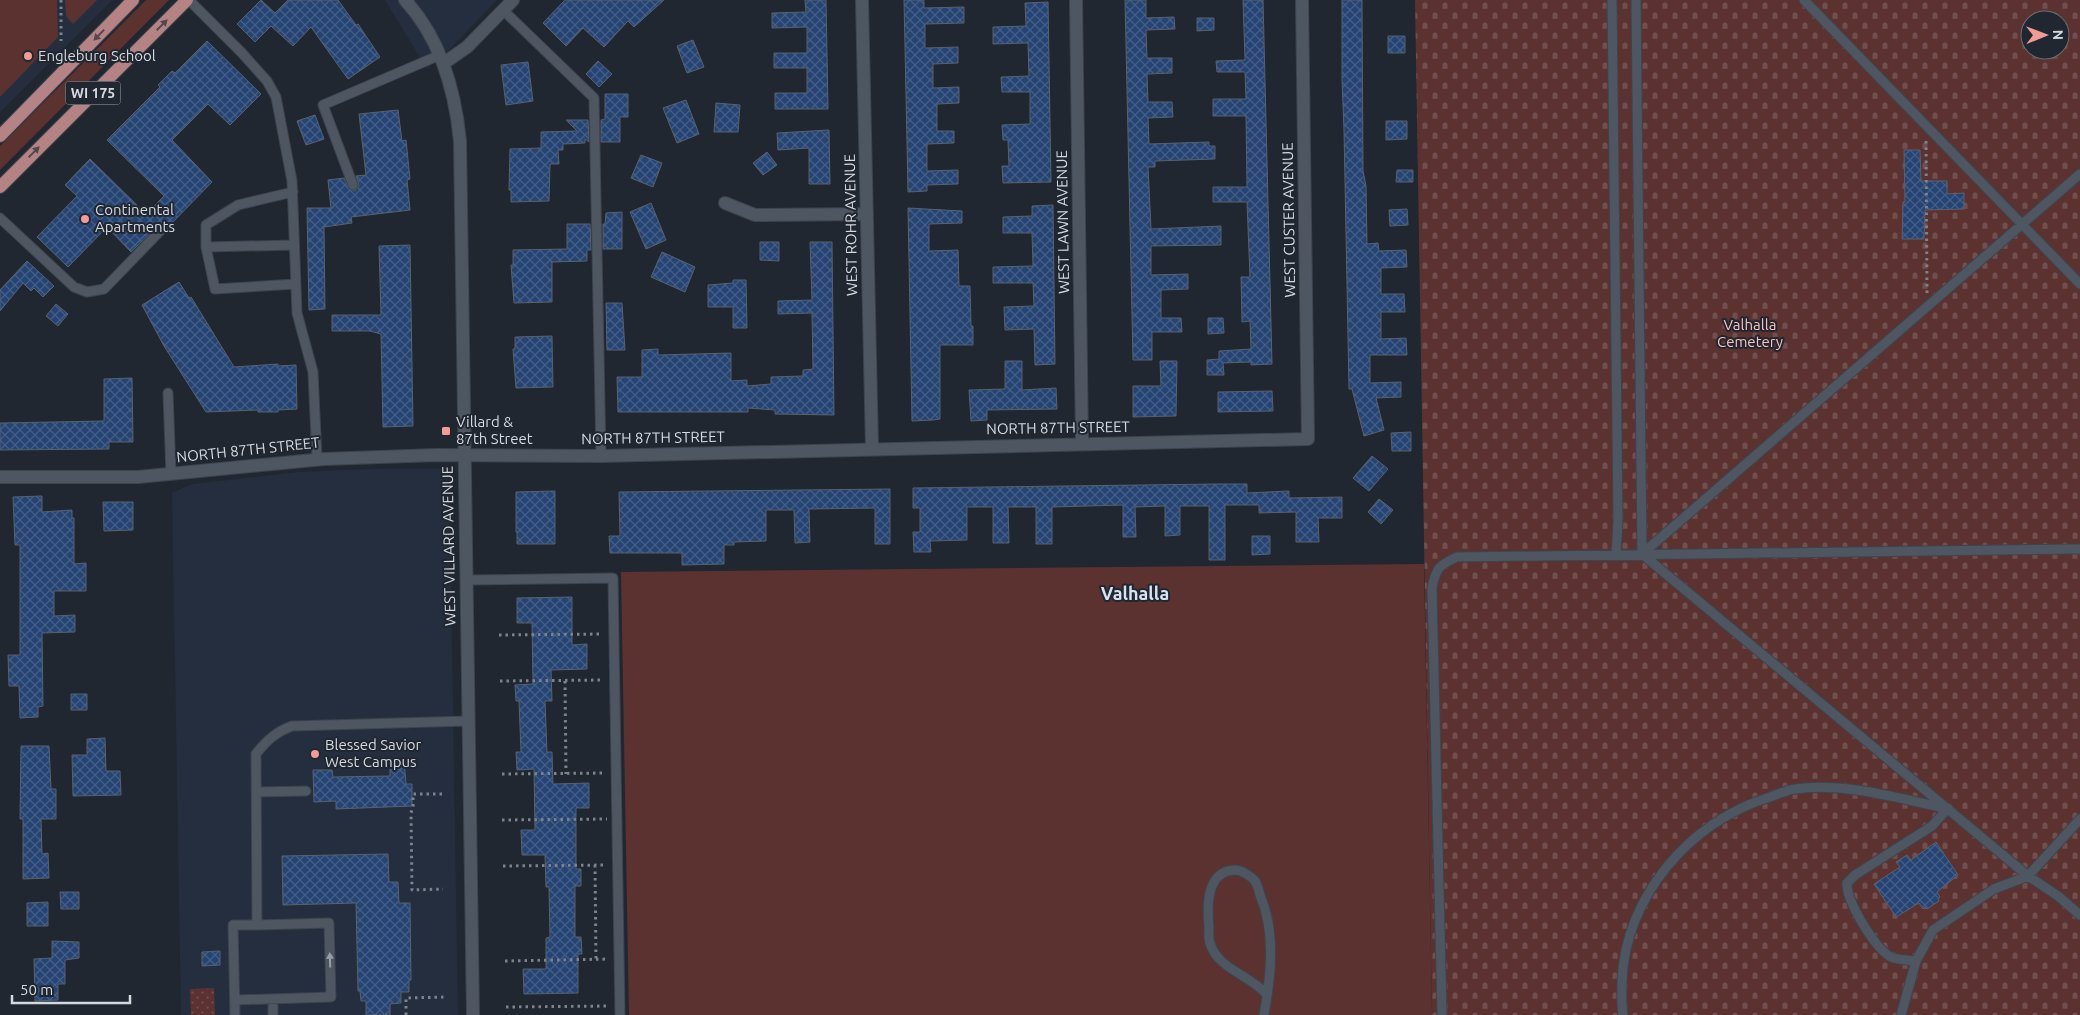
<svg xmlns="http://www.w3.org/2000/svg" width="2080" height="1015" viewBox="0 0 2080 1015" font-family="Ubuntu,sans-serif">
	<defs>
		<pattern id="cemetery-stones" width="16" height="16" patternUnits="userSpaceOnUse" patternTransform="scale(1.25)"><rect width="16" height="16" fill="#5c3231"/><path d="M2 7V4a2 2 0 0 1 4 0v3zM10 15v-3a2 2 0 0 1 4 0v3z" fill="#724f4f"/></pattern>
		<pattern id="park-dots" width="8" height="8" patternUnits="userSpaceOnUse" patternTransform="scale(1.25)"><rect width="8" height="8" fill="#5c3231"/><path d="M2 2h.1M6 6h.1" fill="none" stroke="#724f4f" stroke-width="1.8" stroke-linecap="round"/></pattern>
		<pattern id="building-cross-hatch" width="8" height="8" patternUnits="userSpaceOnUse" patternTransform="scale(1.25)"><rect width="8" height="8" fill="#254473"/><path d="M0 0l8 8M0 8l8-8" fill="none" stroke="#445e87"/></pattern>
	</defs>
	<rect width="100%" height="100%" fill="#202731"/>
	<path fill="#242e3e" d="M0,0h112l-112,112z
		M385,0h112l-44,46 -26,23z
		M372,469h77l9,546h-277l-9,-522 20,-9 108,-12z"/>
	<path fill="#5c3231" d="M0,0h57l1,37 -58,60z
		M65,0h32l-24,24 -7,-8z
		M146,0h23l-169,170v-24z
		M1424,564l8,451h-803l-8,-443z"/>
	<path fill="url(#cemetery-stones)" fill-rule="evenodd" d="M1415,0h665v1015h-648zM2030,20h30v30h-30z"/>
	<path fill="url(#park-dots)" d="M214,988l1,27h-24l-1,-26z"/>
	<path fill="url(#building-cross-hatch)" stroke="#59616e" d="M261,0l14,13 13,-13h50l18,25 2,-1 22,33 -32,22 -37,-52 -18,19 -22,-20 -16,16 -18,-18z
		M565,0h99l-30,27 -6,-6 -24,26 -21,-19 -17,18 -23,-23z
		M805,0h21l2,109h-53v-16h32v-25h-33v-15h33v-26l-35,1v-15l34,-1z
		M904,0h20v8l40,-1v16l-39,1v24l33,-1v16l-25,1v24l26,-1v16l-22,1v27h17v12l-27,1v27l31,-1v14l-31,1v6l-19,1z
		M1125,0h21v18l28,-1 1,12 -29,1 1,28h25v15l-25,1 1,28h24l1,15 -25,1 1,26 60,-2v4h6v13l-60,2v6h-7l3,62 70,-3v19l-70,1v29l37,-1v15l-27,1v28h20l1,14h-30v28h-19z
		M1243,0h20l9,364 -21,1v-3l-28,1 1,12h-17v-15l12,-1v-8l32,-2 -1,-28 -8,1 -1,-45h9l-3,-75h-34v-15h34l-1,-71h-33v-17h33l-1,-27h-28l-1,-11 29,-1z
		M1342,0h20l1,171 3,15 1,58 11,-1 1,8 27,-1 1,17 -26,1v26h23l1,18h-24v27l25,-1 1,17h-37v28l31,-1v15l-25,1 8,32 -20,6 -12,-47h-3l-5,-259 -2,-50z
		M1048,2l3,180 -48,1 -1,-17h7l-1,-26h-5l-1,-15 28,-1v-32h-28l-1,-15 28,-1 -1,-33 -35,1v-17l33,-1 -1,-23z
		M1197,18h17v12l-17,1z
		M1388,36h17v17h-17z
		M693,40l11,27 -17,6 -10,-27z
		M207,41l54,53 -31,31 -22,-21 -36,36 40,42 -43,44 -6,-5 -32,31 -24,-25 -39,40 -31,-30 40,-41 -12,-11 25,-26 56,55 18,-18 -57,-56 53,-53 -2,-2 14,-14 3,2z
		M598,61l14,13 -13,13 -13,-13z
		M528,62l5,39 -27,4 -5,-40z
		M605,94h23v23h-8v25h-19v-22l4,-1z
		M686,100l13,34 -22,9 -14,-35z
		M716,103l24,2 -2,27h-24z
		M398,110l4,31 4,-1 4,39 -3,1 3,30 -59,7 1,6 -28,4 1,82 -16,1 -2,-102h24l-3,-28 16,-2 5,11 6,2 4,-5 -3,-10 10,-1 -7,-61z
		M315,115l9,24 -18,6 -9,-24z
		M566,120h22l1,22 -4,-3v4l-22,1v6h-5l1,14h-9l-1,37 -38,1v-12h-2l1,-41 31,-1v-16l36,-1z
		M1386,121h21v18l-21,1z
		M829,130l1,54h-21v-36l-31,2 -1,-17z
		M1904,150h16l1,31h26v13l17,-1v16l-39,1 -1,29h-22l1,-37h2z
		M767,152l10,13 -14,10 -10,-12z
		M641,155l21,8 -9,24 -22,-9z
		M1397,170h16v12h-17z
		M651,203l15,37 -20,9 -16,-37z
		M1053,205l2,159 -20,1 -1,-36 -29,1 -1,-23 30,-1 -1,-23h-40v-16l40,-1 -1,-33h-29v-16l29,-1v-10z
		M908,208l54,3v12l-33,1v27l29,-1 1,36h11l1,40h2v19h-33v74l-7,1 -21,1z
		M1407,209l1,16 -18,1 -1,-16z
		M622,212v37h-19v-25h2l1,-11z
		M567,224h23l1,26h-4v11l-35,1v40l-38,1 -3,-38h2v-15l54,-1z
		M760,242h19v19l-19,-1z
		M810,242h22l2,173 -59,-1v-4l-27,-2v4h-130l-1,-35h25v-27l16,-1v6l73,-2v28l16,-1v6l24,-2v-7l32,-1v-6l10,-1 -1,-56 -34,1v-13l34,-1z
		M410,245l3,181 -30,1 -2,-93 -11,-3h-38v-16h49l-2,-69z
		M662,252l33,15 -10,25 -34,-15z
		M27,261l27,25 -11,11 -9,-9 -3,3 -8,-8 -23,28v-21z
		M733,280h13l1,48h-14v-21h-25v-22l25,-2z
		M179,282l10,16 2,-1 43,70 44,-3v2l18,-1 1,44 -19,1v2h-20v-2l-52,2 -42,-66 -22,-41z
		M606,303h16l3,47h-18z
		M56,304l12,10 -10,12 -12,-10z
		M1208,318h15l1,15 -16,1z
		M552,336l1,51 -37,1 -3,-39h2v-12z
		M1005,361h17v29l34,-2 1,21 -70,1v10l-16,1 -2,-31 36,-1z
		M1160,361h17l-1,55 -43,1v-31h28z
		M132,378l1,64h-24v7l-109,1v-27l104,-2v-42z
		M1272,391l1,20 -55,1v-20z
		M1411,432v19h-19l-1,-18z
		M1372,456l16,13 -19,22 -16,-13z
		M1216,484h31v9l42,-2v7l53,-1v21h-24l1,24h-23v-30l-37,1v-8h-34v55h-16v-54h-29v29l-15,1v-30l-30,1 1,30h-13v-32l-71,2v37h-16v-37h-28l1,36h-16v-36h-26v33l-37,1 1,11h-17l-1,-20h7v-24h-7v-20z
		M890,489v55h-15v-36l-66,1 1,33 -15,1 -1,-33h-28v31l-32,1v3h-10v19l-42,1v-12h-72l-1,-17h11l-1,-44z
		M555,491v53h-38v-12h-1v-40z
		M42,496v16l30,-2v8h2v46l12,-1v28h-32v25l21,-1v17l-33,1 1,73 -5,1v10l-18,1 -1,-32h-10l-1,-31h12v-110h-5l-2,-48z
		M1379,499l14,11 -12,14 -13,-12z
		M103,502h30v28l-29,1z
		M1252,536h18v18l-18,1z
		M572,597v48l15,-1v25l-36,1 1,31h-7l2,51h5l1,32 36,-1v25h-13v61h5v17h-6v51h6l1,17h-4v39l-54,1 -1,-25h23v-31l4,-1 -1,-50h-3l-1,-32h-23l-1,-25h14l-1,-61 -17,1 -1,-18h5l-2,-51h-3l-1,-16 18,-1 -1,-61h-15v-25z
		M71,694h16v16h-16z
		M105,738l1,33h14l1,24 -48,1 -1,-41h15v-16z
		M21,746h28l2,43h5v30h-15l1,35 6,-1 1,25 -26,1v-60h-3z
		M404,760l2,24h6v22l-76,3v-8l-22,1 -1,-32h19l1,7 57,-1v-15z
		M1936,842l22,33 -21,17 3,5 -2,2 1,2 -12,8 -2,-2 -2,2 -4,-6 -23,14 -22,-33 26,-17 -4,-5 11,-7 4,5z
		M388,854l1,28h9l1,21h11l1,77h-2v12h-8v11l-11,1v11h-24v-14h-5l-1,-10h-2l-2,-88 -73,2 -1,-49z
		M60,892h19v17h-18z
		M48,902v24h-21v-23z
		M52,941l27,1v16l-14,2v24h-7v16l-23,1 -1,-42 18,-1z
		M220,951v14l-18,1v-14z"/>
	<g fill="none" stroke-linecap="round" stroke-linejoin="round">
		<defs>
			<path id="service" d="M189,0l53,53 25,28 9,16 16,84 5,132 16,59 4,87
				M1612,0l6,520 -2,34
				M1636,0l6,554 386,322 30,20 22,19
				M1804,0l276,284
				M503,10l91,88 7,358
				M353,185l-30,-80 117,-50
				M293,192l-55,13 -32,20v22l88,-2
				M0,218l74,69 13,5 17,-3 59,-61
				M206,247l9,42 81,-5
				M168,393l3,81
				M1642,554l438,-380
				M466,580l147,-2 7,437
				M256,792l50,-1
				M1916,961c-8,-1 -21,-1 -27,-5 -15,-10 -43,-55 -42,-73l8,-8 77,-49 16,-18
				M273,999v16
				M235,1000l96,-3 -2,-74 -72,2
				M235,1015l-2,-90h24l-1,-171c11,-14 20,-22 36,-28l176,-5
				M1264,1015c7,-39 12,-83 -4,-120 -1,-4 -3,-11 -5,-14 -4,-5 -14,-11 -20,-11 -29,1 -28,36 -26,57 0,5 -1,11 1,16 7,26 41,32 57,52
				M1442,1015l-10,-427c4,-20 7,-23 25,-31l623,-8
				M1623,1015c-2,-12 -1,-22 -1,-34 3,-84 68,-160 148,-184 8,-3 17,-7 25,-8 50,-7 102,9 150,19
				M1901,1015l15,-54 17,-31 61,-41 34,-13 52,-57"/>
			<path id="minor" d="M862,0l10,448
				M1076,0l6,443
				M444,63l23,-16 46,-47
				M725,203l30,12 112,-1
				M0,477h138l186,-18 112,-4 165,1 707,-17 -6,-439"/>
			<path id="tertiary" d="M405,0c36,39 50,90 55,141l13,874"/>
			<path id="primary" d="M0,136l133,-136
				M0,187l187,-187"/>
		</defs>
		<use href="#service" stroke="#3e444d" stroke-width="11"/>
		<use href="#minor" stroke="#3e444d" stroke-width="14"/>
		<use href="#tertiary" stroke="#3e444d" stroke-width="14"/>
		<use href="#primary" stroke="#3e444d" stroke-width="14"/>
		<path stroke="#7d838c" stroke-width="3" stroke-dasharray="2.5 4" stroke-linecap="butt" d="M61,0v41
			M1926,141l1,152
			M499,635l104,-1
			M500,681l104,-1
			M565,681l1,93
			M502,774l104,-1
			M442,794h-29v12l-2,7 1,77 31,-1
			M502,820l105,-1
			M595,865l1,94
			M503,866l104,-1
			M505,961l104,-2
			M506,1007l104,-1
			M406,1015v-17l40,-1"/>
		<use href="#service" stroke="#4e5662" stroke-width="9"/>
		<use href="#minor" stroke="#4e5662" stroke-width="12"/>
		<use href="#tertiary" stroke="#4e5662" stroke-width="12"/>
		<use href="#primary" stroke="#b68385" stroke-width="12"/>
	</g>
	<defs><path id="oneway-solid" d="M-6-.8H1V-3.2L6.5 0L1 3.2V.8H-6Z" transform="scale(1.25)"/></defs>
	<g fill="#54474e">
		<use href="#oneway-solid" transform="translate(162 25) rotate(-45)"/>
		<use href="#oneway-solid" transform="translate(99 35) rotate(134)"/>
		<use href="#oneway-solid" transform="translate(34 152) rotate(-45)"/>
	</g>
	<use fill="#989ea7" href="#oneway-solid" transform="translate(330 960) rotate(-92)"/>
	<g fill="#f59b97" stroke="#202731" stroke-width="2">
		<circle cx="28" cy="56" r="5"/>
		<circle cx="85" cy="219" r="5"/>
		<rect x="441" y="426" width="10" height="10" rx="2.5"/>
		<circle cx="315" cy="754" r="5"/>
	</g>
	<g text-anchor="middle" stroke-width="4" stroke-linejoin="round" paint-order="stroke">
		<rect fill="#202731" stroke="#9ea4ac" stroke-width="1" x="65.5" y="81.5" width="55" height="23" rx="4"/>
		<g font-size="14" font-weight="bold" fill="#d4d9e0">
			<text x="93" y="98">WI 175</text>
		</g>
		<g font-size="15" fill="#d4d9e0" stroke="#202731" text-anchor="start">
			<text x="38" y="61">Engleburg School</text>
			<text x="95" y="215">Continental<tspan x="95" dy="17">Apartments</tspan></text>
			<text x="456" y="427">Villard &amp;<tspan x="456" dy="17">87th Street</tspan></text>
			<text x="325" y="750">Blessed Savior<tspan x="325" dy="17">West Campus</tspan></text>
		</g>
		<g font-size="15" fill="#d4d9e0" stroke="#202731">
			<text transform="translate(1289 220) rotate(-91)" y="5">WEST CUSTER AVENUE</text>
			<text transform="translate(1063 222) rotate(-91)" y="5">WEST LAWN AVENUE</text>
			<text transform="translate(851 225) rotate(-91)" y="5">WEST ROHR AVENUE</text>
			<text transform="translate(1058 428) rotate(-1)" y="5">NORTH 87TH STREET</text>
			<text transform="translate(653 438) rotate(-1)" y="5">NORTH 87TH STREET</text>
			<text transform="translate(248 450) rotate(-6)" y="5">NORTH 87TH STREET</text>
			<text transform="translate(449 546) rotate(-91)" y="5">WEST VILLARD AVENUE</text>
		</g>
		<g font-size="15" fill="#fec1bd" stroke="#202731">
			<text x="1750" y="330">Valhalla<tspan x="1750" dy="17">Cemetery</tspan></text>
		</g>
		<g font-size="18" font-weight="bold" fill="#d8e2f1" stroke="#202731">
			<text x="1135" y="600">Valhalla</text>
		</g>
	</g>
	<g transform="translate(2045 35) rotate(89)"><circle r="24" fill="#202731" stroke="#686e77"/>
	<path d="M0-4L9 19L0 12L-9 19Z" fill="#f59b97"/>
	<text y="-8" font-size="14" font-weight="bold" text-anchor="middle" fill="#d4d9e0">N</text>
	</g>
	<path d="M12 995v8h118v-8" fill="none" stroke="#d4d9e0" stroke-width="2.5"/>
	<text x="20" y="995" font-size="15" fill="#d4d9e0" stroke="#202731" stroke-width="4" paint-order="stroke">50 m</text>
</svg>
